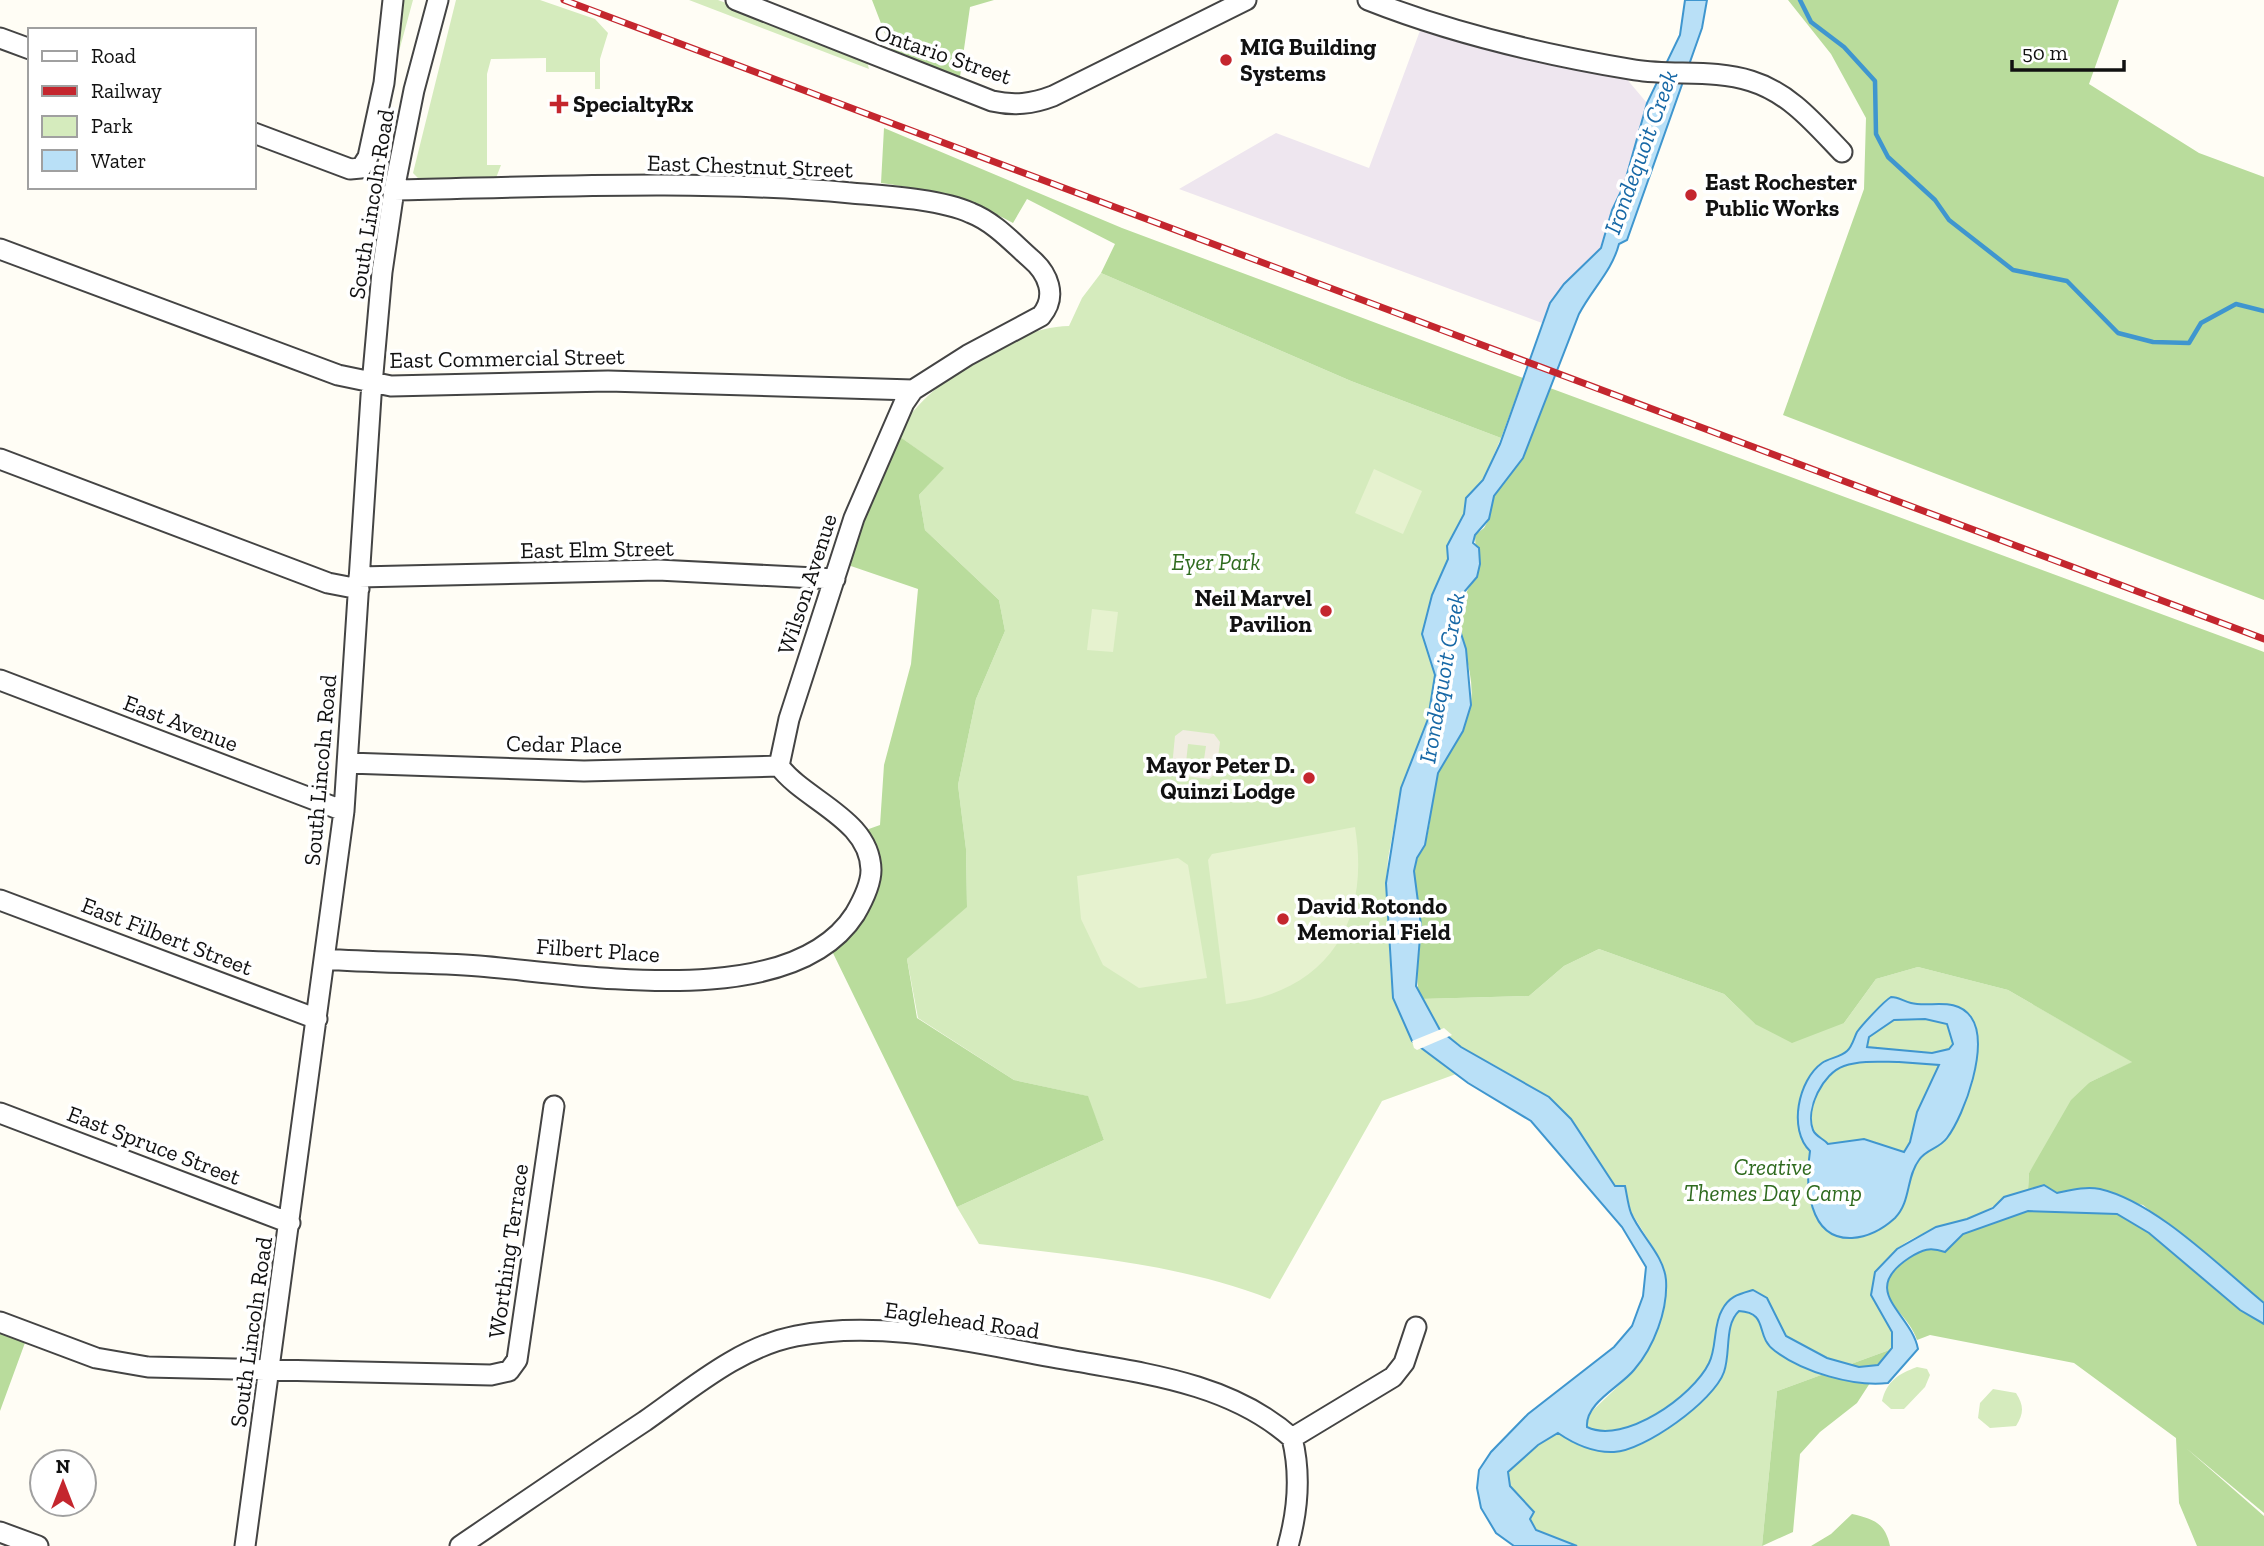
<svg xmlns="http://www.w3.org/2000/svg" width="2264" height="1546" viewBox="0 0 2264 1546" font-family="'Zilla Slab',serif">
	<rect width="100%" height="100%" fill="#fffdf5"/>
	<path fill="#eee6ef" d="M1421,28l204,49 22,26 -23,82 -12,25 -11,38 -37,36 -14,19 -8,20 -363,-134 97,-56 93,35z"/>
	<path fill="#d5ebbd" d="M398,0h15l-18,66z
		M456,0h84l55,19 13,14 -8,26v30h-5v-17h-49v-14l-55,1 -4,15v91h14l-5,13 -77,1 -6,-6z
		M689,0h29l127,48 22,14 2,7z
		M1101,273l250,108 150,57 -18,42 -17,18 -2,16 -17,32 1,13 -26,75 13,41 -7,44 -27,69 -13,71 -2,24 5,99 30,17 108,-3 35,-30 35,-17 125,45 31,30 89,-1 32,-44 42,-12 90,23 125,72 -43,20 -61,91 -1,17c-21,7 -37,19 -58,28 -25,9 -49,13 -71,29 -12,9 -20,34 -28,48l21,37v17l-115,42 -15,155h-185l-41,-16 -6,-11 3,-7 -23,-26 -2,-13 30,-28 51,-31 46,-44 21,-118 -25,-40 -6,-25 -10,-1 -44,-67 -22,-22 -60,-35 -107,39 -112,198c-92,-36 -193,-43 -291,-55l-22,-37 147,-67 -17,-44 -73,-16 -96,-62 -11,-59 60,-53 -1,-57 -8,-64 18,-86 29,-68 -6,-31 -74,-70 -6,-35 24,-27 -47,-34c31,-50 113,-107 173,-108l13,-28z
		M1917,1367l10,2 3,6 -5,12 -21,22h-13l-9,-8c5,-20 16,-27 35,-34z
		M1993,1389l23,4c8,13 8,20 0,33l-26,2 -12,-10 2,-15z"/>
	<path fill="#b9dc9c" d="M872,0h122l-24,7 -11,77 -67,-32z
		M1788,0h331l-30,84 110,69 65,24v423l-481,-185 81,-226 2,-71 -35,-64z
		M884,128l238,100 401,150 -22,60 -150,-57 -250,-108 14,-29 -88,-45 -14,24c-45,-25 -81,-33 -132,-40z
		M1550,388l714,264v651l-121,-98 -67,-16 -19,5 -13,-9 -16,5 1,-17 42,-73 19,-18 42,-20 -124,-72 -90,-23 -42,12 -32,44 -52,20 -37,-19 -31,-30 -125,-45 -35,17 -35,30 -108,3c-9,-24 1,-48 0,-73 0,-19 -8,-40 -6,-58 1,-10 7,-16 10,-24 8,-24 5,-51 14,-74 10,-23 28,-40 32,-67 6,-48 -32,-83 6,-126l-2,-42 9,-7 5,-9 5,-23 29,-38z
		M896,434l48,34 -25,27 6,35 74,70 6,31 -29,68 -18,86 8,64 1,58 -60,52 10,59 97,62 74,16 16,44 -147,67 -126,-258c53,-50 47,-50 35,-119l14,-5 4,-60 27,-101 7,-75 -73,-25z
		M2028,1211c24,0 69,-5 91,4 55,24 93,79 145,109v189l-78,-65 78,68v30h-67l-18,-43 -3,-65 -102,-75 -144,-28 -13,5c-10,-32 -59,-48 -8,-82 13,-9 21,-11 36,-6l18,-18z
		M0,1330l26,10 -26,71z
		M1892,1349l-35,54 -37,29 -20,22 -7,78 -31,14 15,-155z
		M1852,1514c22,5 33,9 38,32h-79l20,-12z"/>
	<path fill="#e6f2cf" d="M1374,469l48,22 -19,43 -48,-21z
		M1092,609l26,3 -5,40 -26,-2z
		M1355,827c16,97 -28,166 -129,177l-18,-144 4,-6z
		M1178,858l10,7 19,113 -68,10 -36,-23 -22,-46 -4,-43z"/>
	<path fill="#f1ede2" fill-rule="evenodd" d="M1183,730l31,4 6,8 -4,31 -7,6 -32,-4 -5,-8 3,-31zM1188,744l18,2 -3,20 -17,-3z"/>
	<path fill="#b9e0f7" stroke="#3f96cf" stroke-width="2" fill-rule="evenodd" d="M1685,0h22l-5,28 -75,212 -8,4c-7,27 -27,45 -40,70l-56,144 -29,38 -5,23 -14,16 -2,8 6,5 1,16 -3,13 -12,14 -7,33 8,25 5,56 -8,26 -25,42 -13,72 -8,13 -3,13 7,54 -5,61 24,44 21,17 88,50 22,22 44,67h10c2,9 3,19 6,27 9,22 33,42 35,67 2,30 -12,67 -32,90 -14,17 -49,33 -47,57 37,18 106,-31 122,-64 8,-16 4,-38 13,-53 7,-14 17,-16 31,-20l14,8 19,38 41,22 32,9 19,-2 14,-17v-16l-21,-37 4,-23 22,-23 39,-22 31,-8 26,-11 11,-11 40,-12 13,8c14,-3 29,-7 43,-4 56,13 119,77 164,114v21l-24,-14 -91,-77 -32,-19 -89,-3 -65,23 -18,18c-15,-5 -22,-3 -36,6 -51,34 2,54 9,91l-30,34c-35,4 -85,-11 -113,-32 -21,-15 -5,-38 -36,-40 -15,14 -8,41 -15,61 -10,29 -80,79 -110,80 -21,1 -40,-8 -56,-19l-20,12 -30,27 2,14 24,26 -4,7 6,11 41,16h-63l-18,-13 -15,-25 -4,-20 2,-18 12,-18 37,-38 86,-67 18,-21 11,-30 3,-29 -24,-40 -91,-106 -63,-38 -56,-42 -19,-43 -7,-115 15,-95 27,-69 7,-44 -13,-41 10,-39 16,-36 -1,-13 17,-32 2,-16 17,-18 17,-36 50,-141 14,-19 37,-36 11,-38 12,-25 23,-82 33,-68z
		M1891,997c8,0 12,4 20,6 19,5 45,-7 60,14 19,27 -6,97 -24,121 -8,11 -21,11 -28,22 -13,17 -8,42 -24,58 -12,11 -27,19 -43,20 -44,2 -47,-54 -42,-87 -22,-21 -12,-71 12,-88 7,-5 19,-6 25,-12 5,-4 7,-13 10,-19 5,-7 27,-31 34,-35zM1925,1019l22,5 6,20 -4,5 -17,4 -65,-6 2,-10 25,-17zM1899,1062l40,3 -22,47 -7,30 -6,10 -40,-13 -36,5c-5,-6 -12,-7 -15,-14 -8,-21 10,-57 31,-64 17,-6 38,-4 55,-4z"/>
	<path fill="#fffdf5" d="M1444,1028l8,7 -35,15 -3,-2 -2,-7z"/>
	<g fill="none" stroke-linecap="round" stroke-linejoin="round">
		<path stroke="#3f96cf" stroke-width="4.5" d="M1800,0l11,22 33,25 31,34 1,53 12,23 47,43 14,20 64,50 54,11 51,52 35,9 36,1 12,-20 35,-19 28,7"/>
		<defs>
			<path id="minor" d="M736,0l256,101c22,5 40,3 61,-5l193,-96
				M1368,0c86,34 176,55 267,70 38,6 79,-1 116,11 39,12 64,43 91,71
				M0,38l30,11
				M254,133l96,36 11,-1 7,-11 16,-74 9,-83
				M0,249l338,126 53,11 217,-5 305,9
				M0,459l328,124 31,6
				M359,577l299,-7 177,9
				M0,680l344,131
				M348,763l236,8 195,-5
				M0,900l317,119
				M325,959c51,4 103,3 154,7 100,8 312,48 376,-52 7,-12 16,-30 16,-44 -1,-51 -66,-69 -92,-104l10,-47 65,-201 50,-115 9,-13 55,-35 73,-39c17,-20 7,-43 -11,-58 -18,-16 -36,-36 -59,-45 -31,-14 -86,-17 -120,-20 -149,-14 -307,-6 -457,-3
				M0,1113l290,110
				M0,1322l96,36 52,9 343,8 18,-4 8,-11 37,-254
				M1292,1438l101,-61 11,-14 12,-36
				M0,1532l38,14
				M245,1546l99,-735 27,-415 11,-124 12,-82 20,-100 24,-90
				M460,1546c62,-42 123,-84 185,-125 46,-32 94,-74 151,-85 92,-18 189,10 279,25 75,13 158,24 217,77
				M1288,1546c10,-36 13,-72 4,-108"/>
		</defs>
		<use href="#minor" stroke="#444" stroke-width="23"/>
		<use href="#minor" stroke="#fff" stroke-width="19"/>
		<defs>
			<path id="rail" d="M564,0l1700,639"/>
		</defs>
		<use href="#rail" stroke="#c4262e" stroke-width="7"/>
		<use href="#rail" stroke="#fff" stroke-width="4.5" stroke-dasharray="13" stroke-linecap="butt"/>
	</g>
	<g fill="#c4262e" stroke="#fff" stroke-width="2.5">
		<circle cx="1226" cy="60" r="7"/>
		<path d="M555.5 93.5h7v7h7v7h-7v7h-7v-7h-7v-7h7z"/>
		<circle cx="1691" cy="195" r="7"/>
		<circle cx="1326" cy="611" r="7"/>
		<circle cx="1309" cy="778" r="7"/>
		<circle cx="1283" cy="919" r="7"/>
	</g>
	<g text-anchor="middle" stroke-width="7" stroke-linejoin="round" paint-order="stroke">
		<g font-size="23" font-weight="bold" fill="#111" stroke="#fff" text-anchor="start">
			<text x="1240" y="55">MIG Building<tspan x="1240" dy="26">Systems</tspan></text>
			<text x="573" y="112">SpecialtyRx</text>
			<text x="1705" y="190">East Rochester<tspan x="1705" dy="26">Public Works</tspan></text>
			<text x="1312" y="606" text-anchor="end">Neil Marvel<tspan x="1312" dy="26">Pavilion</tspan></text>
			<text x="1295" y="773" text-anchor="end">Mayor Peter D.<tspan x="1295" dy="26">Quinzi Lodge</tspan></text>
			<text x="1297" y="914">David Rotondo<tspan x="1297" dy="26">Memorial Field</tspan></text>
		</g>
		<g font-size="23" fill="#111" stroke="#fff">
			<text transform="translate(943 54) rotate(19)" y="8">Ontario Street</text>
			<text transform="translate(750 166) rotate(2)" y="8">East Chestnut Street</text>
			<text transform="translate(371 204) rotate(-81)" y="8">South Lincoln Road</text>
			<text transform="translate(507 358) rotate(-1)" y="8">East Commercial Street</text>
			<text transform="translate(597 549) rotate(-1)" y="8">East Elm Street</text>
			<text transform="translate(807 584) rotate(-72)" y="8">Wilson Avenue</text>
			<text transform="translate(181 723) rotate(21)" y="8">East Avenue</text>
			<text transform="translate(564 744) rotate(1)" y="8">Cedar Place</text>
			<text transform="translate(320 770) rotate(-85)" y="8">South Lincoln Road</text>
			<text transform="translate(167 936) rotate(21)" y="8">East Filbert Street</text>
			<text transform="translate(598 950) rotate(4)" y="8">Filbert Place</text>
			<text transform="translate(154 1145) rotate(21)" y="8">East Spruce Street</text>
			<text transform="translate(508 1251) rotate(-82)" y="8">Worthing Terrace</text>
			<text transform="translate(962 1320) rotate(8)" y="8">Eaglehead Road</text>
			<text transform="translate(251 1332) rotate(-82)" y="8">South Lincoln Road</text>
		</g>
		<g font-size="23" font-style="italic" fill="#2f6b1f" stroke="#fff">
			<text x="1216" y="570">Eyer Park</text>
			<text x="1773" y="1175">Creative<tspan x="1773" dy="26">Themes Day Camp</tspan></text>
		</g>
		<g font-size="24" font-style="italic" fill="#1768a6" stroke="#fff">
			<text transform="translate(1641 152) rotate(-70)" y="8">Irondequoit Creek</text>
			<text transform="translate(1442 678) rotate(-80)" y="8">Irondequoit Creek</text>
		</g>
	</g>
	<rect x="28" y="28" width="228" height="161" fill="#ffffff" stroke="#a0a0a0" stroke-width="2"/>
	<rect x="42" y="51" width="35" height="10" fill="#ffffff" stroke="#a0a0a0" stroke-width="2"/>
	<text x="91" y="63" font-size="21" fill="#111111">Road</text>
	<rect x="42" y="86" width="35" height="10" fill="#c4262e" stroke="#a0a0a0" stroke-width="2"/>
	<text x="91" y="98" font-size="21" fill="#111111">Railway</text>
	<rect x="42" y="116" width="35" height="21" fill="#d5ebbd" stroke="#a0a0a0" stroke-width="2"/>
	<text x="91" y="133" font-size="21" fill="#111111">Park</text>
	<rect x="42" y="150" width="35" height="21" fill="#b9e0f7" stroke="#a0a0a0" stroke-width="2"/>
	<text x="91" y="168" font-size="21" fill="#111111">Water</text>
	<g transform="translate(63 1483)"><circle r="33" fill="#ffffff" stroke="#a0a0a0" stroke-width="2"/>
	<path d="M0-5L12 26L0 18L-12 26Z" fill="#c4262e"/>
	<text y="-10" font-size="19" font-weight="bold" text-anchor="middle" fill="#111111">N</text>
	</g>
	<path d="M2012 60v10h112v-10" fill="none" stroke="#111111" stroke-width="3.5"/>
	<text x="2022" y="60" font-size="21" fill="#111111" stroke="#ffffff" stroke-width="5" paint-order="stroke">50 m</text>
</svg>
